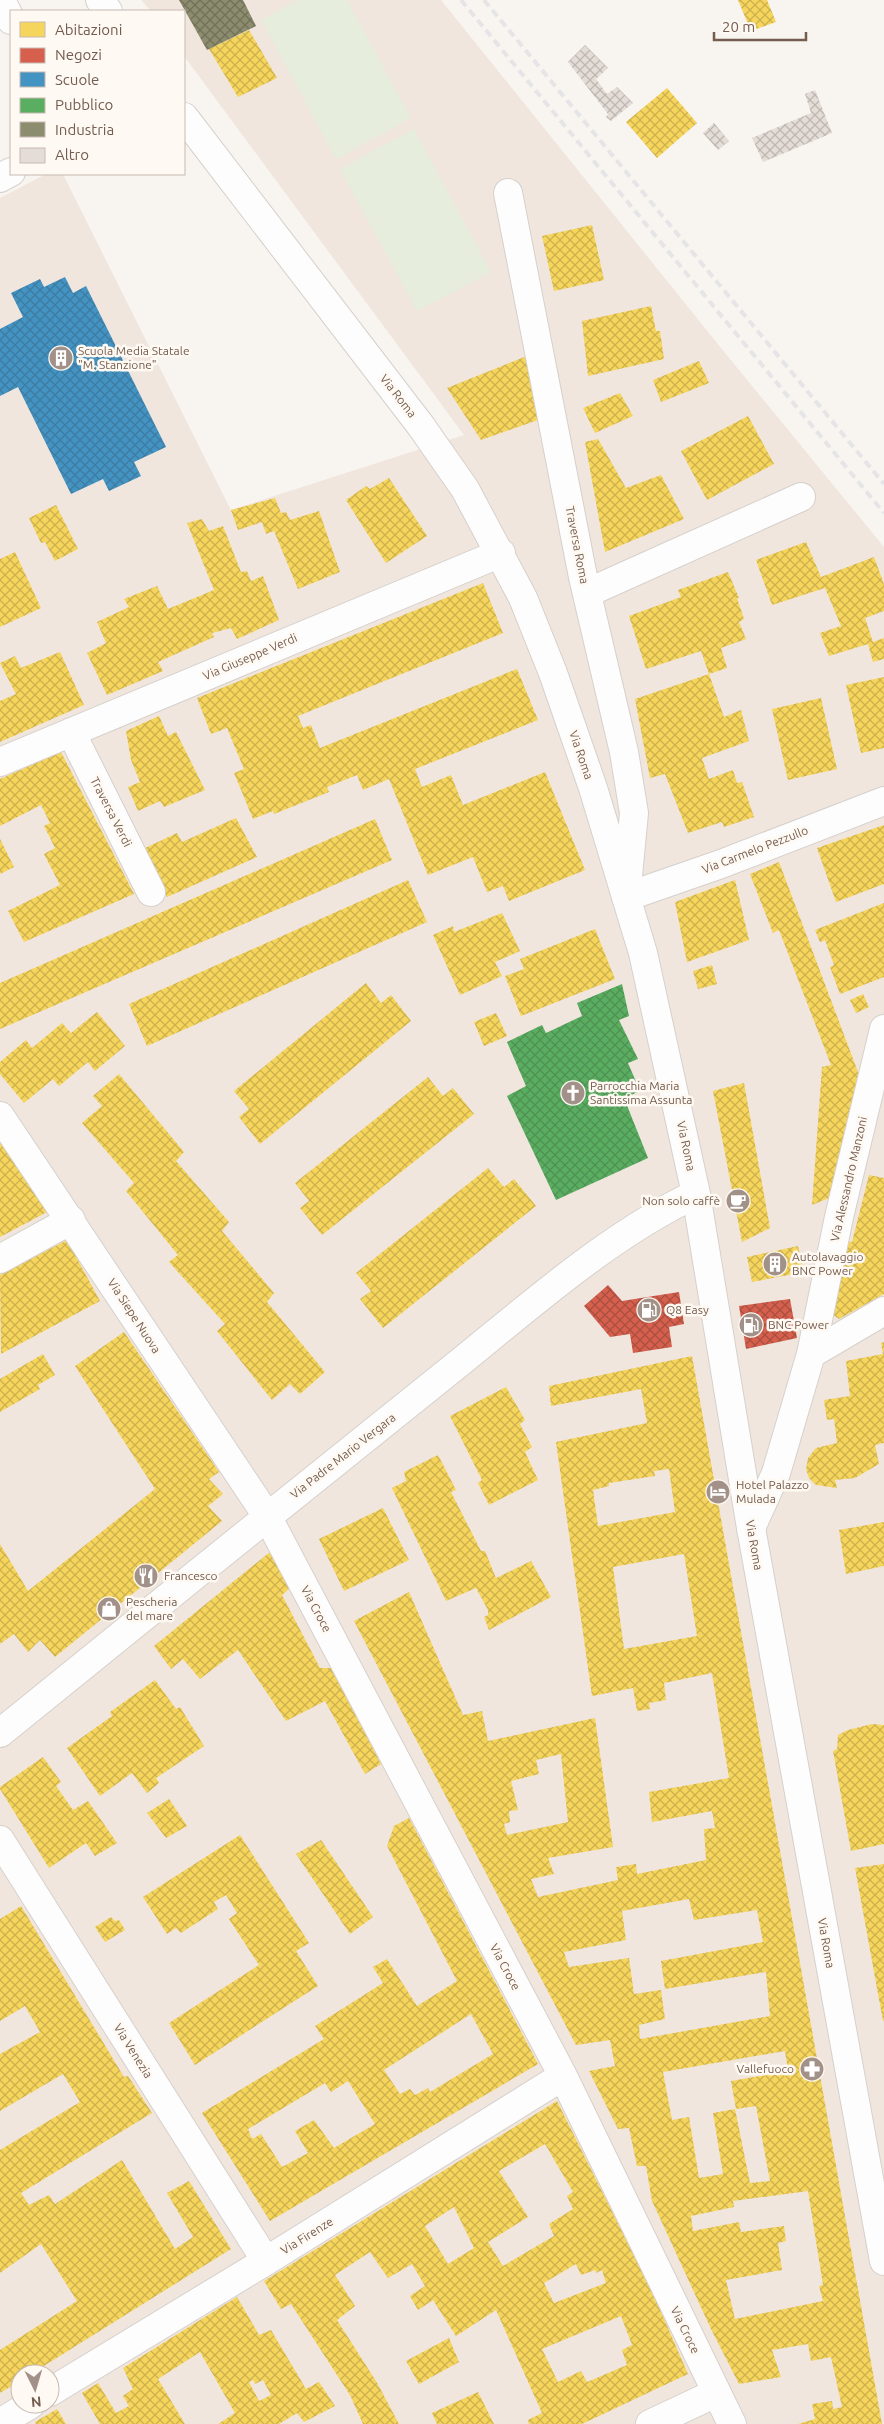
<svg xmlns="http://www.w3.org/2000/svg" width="884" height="2424" viewBox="0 0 884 2424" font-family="Ubuntu,sans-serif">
	<defs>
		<pattern id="homes-cross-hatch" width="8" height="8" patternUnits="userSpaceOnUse" patternTransform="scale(1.25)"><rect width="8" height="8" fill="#f6d55c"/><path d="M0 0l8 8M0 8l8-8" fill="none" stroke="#ccb04e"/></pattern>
		<pattern id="shops-cross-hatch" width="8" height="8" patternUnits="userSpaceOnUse" patternTransform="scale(1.25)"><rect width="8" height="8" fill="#d6604d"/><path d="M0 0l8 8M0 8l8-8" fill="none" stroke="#a94f40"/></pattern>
		<pattern id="schools-cross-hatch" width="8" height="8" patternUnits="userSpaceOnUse" patternTransform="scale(1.25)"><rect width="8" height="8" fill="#4393c3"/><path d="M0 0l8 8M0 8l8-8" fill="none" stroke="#3d7ba1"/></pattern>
		<pattern id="public-cross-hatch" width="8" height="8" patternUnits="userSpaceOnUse" patternTransform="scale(1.25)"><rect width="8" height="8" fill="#5aae61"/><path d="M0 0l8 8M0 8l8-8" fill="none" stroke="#4f9152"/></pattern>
		<pattern id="industry-cross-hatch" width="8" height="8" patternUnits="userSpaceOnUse" patternTransform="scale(1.25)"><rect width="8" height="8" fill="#8c8c6e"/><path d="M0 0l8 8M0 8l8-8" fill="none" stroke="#727058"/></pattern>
		<pattern id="building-cross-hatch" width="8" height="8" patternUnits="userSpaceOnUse" patternTransform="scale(1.25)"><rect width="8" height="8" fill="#e4ddd7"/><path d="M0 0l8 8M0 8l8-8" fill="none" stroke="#bdb6b1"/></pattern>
	</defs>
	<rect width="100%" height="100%" fill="#f8f4f0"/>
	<path fill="#f0e6de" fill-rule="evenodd" d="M141,0h300l280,348 163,199v1877h-884v-2226l46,-24h17l168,336 233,-75 -280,-379v-45h-33zM20,2374h30v30h-30z"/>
	<path fill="#e6eddc" d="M299,0h48l64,118 -75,41 -75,-139z
		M414,129l77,143 -74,39 -77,-142z"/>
	<path fill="url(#homes-cross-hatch)" fill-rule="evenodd" d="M738,0h29l9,22 -25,9z
		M249,30l28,48 -39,19 -29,-48z
		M667,88l30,35 -40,35 -31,-36z
		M592,225l12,55 -50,11 -12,-55z
		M651,306l5,25h4l4,28 -76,17 -6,-55z
		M527,356l11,64 -57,20 -34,-52z
		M699,361l10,22 -48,19 -8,-22z
		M620,393l13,23 -38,17 -12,-25z
		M748,416l26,48 -67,36 -26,-49z
		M598,439l28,49 35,-13 23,44 -79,33 -20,-110z
		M389,478l38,58 -41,27 -40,-63 20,-14 4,3z
		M275,498l6,15 5,-1 4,8 29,-9 21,61 -42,17 -24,-58 -8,3 -4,-12 -24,8 -7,-20z
		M56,505l22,44 -23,12 -10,-19 -4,1 -12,-25z
		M202,519l7,12 14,-5 18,46 6,-1 4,10 12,-5 16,44 -42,19 -6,-11 -19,5 2,4 -56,25 5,9 -56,24 -20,-42 19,-10 -9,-21 32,-15 -5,-8 33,-13 11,23 46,-19 -27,-67z
		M806,542l15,35 53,-20 10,27v27l-19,7 8,24 11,-4v21l-11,3 -5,-18 -39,12 -9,-23 21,-7 -16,-38 -53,17 -16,-45z
		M15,552l26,56 -41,19v-68z
		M728,572l11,26h-2l7,21 -5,3 7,17 -25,9 6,20 -18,6 -8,-23 -55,18 -17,-53 52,-19 -3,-7z
		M483,583l20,50 -205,83 5,12 8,-3 9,23 197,-79 21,51 -123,49 7,18 29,-12 12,30 82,-33 40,98 -76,31 -6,-15 -16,6 -14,-35 -45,18 -39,-96 -26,11 -6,-15 -30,12 2,5 -55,22 -1,-3 -20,8 -19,-46 10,-4 -17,-41 -16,6 -14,-36z
		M60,652l24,53 -84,37v-41l16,-7 -16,-31 15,-7 6,12z
		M709,674l15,43 17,-7 8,31 -47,17 7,21 24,-9 4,13 5,-1 12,35 -30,10 -2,-5 -34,11 -23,-59 -15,4 -15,-79z
		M884,677v71l-23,5 -15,-68z
		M821,698l16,71 -49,11 -16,-71z
		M159,716l9,20 8,-4 29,58 -41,17 -4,-6 -22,10 -10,-24 12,-5 -9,-22 -5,-29z
		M61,752l73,142 -110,48 -16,-31 52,-26 -16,-31 11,-6 -11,-22 6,-3 -9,-18 -41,21v-47z
		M236,818l21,39 -90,40 -24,-48 34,-16 5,9z
		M375,819l17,41 -392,169v-46z
		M884,825v59l-48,18 -19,-54z
		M0,839l14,28 -14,7z
		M779,862l82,218 -27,116 -22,9 10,-138 9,-2 -52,-135 -6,3 -23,-59z
		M408,880l19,42 -280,124 -18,-42z
		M735,880l14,60 -62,22 -12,-60z
		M884,903v74l-44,17 -10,-27 4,-2 -9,-25 -5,2 -5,-12z
		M502,913l18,38 -25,11 7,14 -42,19 -27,-60 20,-9 1,6z
		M595,929l20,50 -94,37 -16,-40 19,-7 -4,-10z
		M712,965l5,19 -19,5 -5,-18z
		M366,983l15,20 10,-8 20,26 -151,123 -21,-27 10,-8 -15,-18z
		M863,994l6,13 -13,6 -6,-13z
		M97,1012l28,34 -30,25 -7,-9 -29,24 -6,-7 -29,24 -24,-29v-12l26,-22 6,8 30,-25 9,10z
		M496,1013l11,23 -23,10 -10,-24z
		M119,1074l65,78 -8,9 53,61 -7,9 52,62 -7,9 58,70 -25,22 -10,-10 -18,16 -55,-69 8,-7 -56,-62 9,-7 -52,-64 8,-8 -52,-60 20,-17 -9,-10z
		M428,1077l15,19 10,-8 21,26 -152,121 -22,-27 9,-7 -14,-18z
		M744,1083l26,145 -28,14 -29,-151z
		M0,1139l49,72 -49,26z
		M488,1168l16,19 10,-8 22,27 -153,122 -23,-29 11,-8 -15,-18z
		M869,1175l15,3v116l-45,25 -11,-8 18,-70 6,1z
		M67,1240l33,61 -99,53 -1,-79z
		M798,1246l6,26 -52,10 -5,-25z
		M124,1332l95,140 -10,7 14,15 -15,12 14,15 -167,136 -15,-17 -12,12 -14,-18 -14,10v-100l28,47 127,-102 -80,-123z
		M884,1342v101l-9,2 4,19 -24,14 -20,2 2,8 -21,-3 -7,-7 -3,-9 2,-11 8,-10 21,-5 -3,-24 -7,1 -3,-20 26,-4 -4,-35 37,-7 -2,-11z
		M43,1354l12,21 -17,10 2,4 -40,23v-33z
		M692,1356l190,1068h-84l17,-5 -3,-15 20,-3 1,8 9,-2 -11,-50 -20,4 -3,-17 -36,6 9,27 -42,7 -28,-55 -59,-128 -6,-35h-9l-8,-38 -11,1 -29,-58 26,-5 -5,-26 -34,5 -222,-424 55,-29 54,123 19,-4 6,30 107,-23 18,129 -65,11 6,16 -23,5 7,18 80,-17 -2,-13 20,-3 1,10 69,-14 -2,-31 11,-1 -3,-17 -60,11 -3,-30 80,-14 -17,-105 -48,10 2,17 -17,3 1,6 -13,2 -4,-23 -41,8 -36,-254 91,-19 -6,-34 -90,17 -2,-20zM669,1469l6,43 -77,14 -5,-36 16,-4v-3l46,-7 -1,-5zM684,1554l13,82 -73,13 -11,-82zM561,1754l7,68 -61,13 -3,-11 6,-2 -1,-11 9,-1 -7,-29 28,-7 -3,-14zM689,1899l5,21 63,-10 6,32 -102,19 4,28 101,-17 4,44 -130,23 -1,-14 26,-6 -4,-29 -27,4 -5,-36 -60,9 -5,-15 62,-12 -4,-29zM785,2051l3,20 -57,10 5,28 20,-3 14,75 -20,2 -15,-74 -22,4 10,61 -24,4 -10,-61 -17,3 -9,-48zM808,2191l15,94 -4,1 4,15 -88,18 -9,-39 56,-10 -4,-27 8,-2 -2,-15 -43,6 -2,-10 -46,9 -2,-15 43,-9 -1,-6z
		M506,1387l19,33 -5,4 12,23 -7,5 13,28 -49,25 -11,-22 4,-3 -32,-64z
		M438,1455l18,35 -5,2 30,59h4l11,27 35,-17 20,36 -62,33 -5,-13 4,-2v-5l-12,-22 -30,13 -54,-113 14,-7 -2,-9z
		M383,1508l26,52 -65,31 -25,-52z
		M884,1522v44l-38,8 -7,-44z
		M270,1552l19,37 -7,6 38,73h11l50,96 -16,10 -40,-73 -39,20 -48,-71 -38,29 -17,-20 -12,10 -17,-23z
		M155,1680l21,29 4,-2 24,39 -48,32 3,5 -12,10 -15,-20 -32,23 -33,-48 45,-32 -2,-4z
		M872,1724l12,1v119l-33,7 -18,-100 4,-2 1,-14 10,-5z
		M43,1757l18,25 -5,4 17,24 15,-9 29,42 -22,13 -9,-13 -37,25 -49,-79v-2z
		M169,1799l18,27 -21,12 -19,-25z
		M409,1818l129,246 -268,157 -68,-108 122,-74 -9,-13 68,-43 -10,-16 14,-8 30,47 40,-25 -70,-135 7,-20zM471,2014l22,40 -63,38 -2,-4 -13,7 -5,-6 -10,5 -16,-24zM348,2081l27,43 -41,24 -20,-28 -19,11 13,22 -26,14 -21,-33 -9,5 -4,-10 77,-46 6,9z
		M240,1835l69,108 -13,8 22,35 -123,79 -26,-42 90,-58 -30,-46 8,-6 -11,-18 -12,7 4,7 -37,24 -5,-5 -9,6 -24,-37z
		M321,1840l52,77 -23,17 -54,-80z
		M884,1864v157h-1l-28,-153z
		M21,1906l103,171 4,-1 24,37 -131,80 8,12 20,-10 6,9 67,-44 53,89 18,-12 -26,-44 22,-12 42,68 -200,125h-11v7l-20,12v-43l77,-49 -36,-57 -41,29v-123l80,-48 -17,-28 -63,37v-57l40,-22 -15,-26 -25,15v-102z
		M111,1917l4,4 4,-1 6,10 -20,12 -10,-15z
		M557,2101l98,197 33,76 -106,50h-53l-1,-4 14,-7 -46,-103 -40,26 -23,-36 -15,10 -8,-14 15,-10 -13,-22 -24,14 -18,-26 -35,23 20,31 -18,14 39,61 23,43h-36l-13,-29 -59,-91 -10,5 -17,-28zM545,2144l28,48 -6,4 6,13 -24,15 5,12 -51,30 -15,-24 40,-25 -29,-46zM454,2207l20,41 -26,16 -23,-38zM576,2264l5,11 14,-5 1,3 6,-3 4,13 -52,20 -10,-20zM621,2316l11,29 -10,5 5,15 -40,17 -6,-11 -23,11 -16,-33z
		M237,2297l22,38 12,-5 35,59 13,-7 16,24 -31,16 -7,-9 -18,11h-61l17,-11 -35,-61 -42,27 27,45h-85l-18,-31 16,-10 18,30 13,-7 -6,-10 10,-7 -10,-21zM253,2380l2,4 8,-4 8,15 -12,6 -10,-19z
		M449,2338l10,24 -40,22 -13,-23z
		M478,2392l16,32h-57l-5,-11z
		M57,2409l9,15h-30l-1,-2z"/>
	<path fill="url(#shops-cross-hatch)" d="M608,1285l14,16 57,-9 5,32 -15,3 3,20 -39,6 -3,-19 -20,3 -26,-31z
		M790,1299l7,39 -51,11 -7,-43z"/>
	<path fill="url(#schools-cross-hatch)" d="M65,277l8,16 13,-7 80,161 -32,15 7,14 -32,15 -6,-12 -32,15 -53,-107 -18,9v-67l23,-12 -12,-24 29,-14 4,8z"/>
	<path fill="url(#public-cross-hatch)" d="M622,984l7,32 -10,4 19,39 -10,4 12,28 -16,7 24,60 -92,42 -49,-104 19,-10 -19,-44 35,-17 4,8 36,-17 -5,-13z"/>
	<path fill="url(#industry-cross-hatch)" d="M179,0h64l13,26 -49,24z"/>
	<path fill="url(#building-cross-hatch)" d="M585,45l23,23 -12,11 11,15 10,-7 16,16 -22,18 -5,-4 2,-3 -40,-52z
		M815,90l17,43 -69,29 -11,-24 59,-25 -6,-19z
		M714,123l15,18 -11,9 -15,-17z"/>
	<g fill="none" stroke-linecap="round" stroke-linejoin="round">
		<defs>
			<path id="minor" d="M1,0l10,20
				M0,178l11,-6
				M508,193l75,384 41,175 10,61 -8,84 95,-33 163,-63
				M587,593l214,-96
				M71,732l80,160
				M0,762l501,-209
				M0,1116l267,400 296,560 169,348
				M0,1259l71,-39
				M811,1354l73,-43
				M751,1528l25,-55 35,-119 28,-137 45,-188
				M0,1840l266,421
				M50,2392l216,-131 297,-185
				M0,2423l31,-19
				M650,2424l66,-31"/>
			<path id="tertiary" d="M100,0l8,11
				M184,117l237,309 44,63 58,109 30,75 40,115 50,165 53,241 55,334 133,733
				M0,1733c146,-118 291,-236 438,-353 81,-64 165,-142 258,-186"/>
		</defs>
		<use href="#minor" stroke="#d5d0cb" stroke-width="30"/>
		<use href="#tertiary" stroke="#d5d0cb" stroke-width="30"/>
		<use href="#minor" stroke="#fefdfd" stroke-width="28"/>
		<use href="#tertiary" stroke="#fefdfd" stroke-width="28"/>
		<path stroke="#e5e4e6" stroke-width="4" stroke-dasharray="8 5" stroke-linecap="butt" d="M461,0l423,513
			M484,0l400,484"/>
	</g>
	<defs>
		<symbol id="building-disc" viewBox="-11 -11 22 22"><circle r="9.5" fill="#a29188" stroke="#fef9f2"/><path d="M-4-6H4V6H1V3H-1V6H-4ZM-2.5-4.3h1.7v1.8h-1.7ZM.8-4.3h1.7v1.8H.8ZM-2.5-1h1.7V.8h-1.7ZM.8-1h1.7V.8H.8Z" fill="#fff"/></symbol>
		<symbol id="church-disc" viewBox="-11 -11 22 22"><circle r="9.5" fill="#a29188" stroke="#fef9f2"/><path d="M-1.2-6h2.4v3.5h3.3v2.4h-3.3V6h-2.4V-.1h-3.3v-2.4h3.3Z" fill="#fff"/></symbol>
		<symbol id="cafe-disc" viewBox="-11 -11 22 22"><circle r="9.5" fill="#a29188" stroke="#fef9f2"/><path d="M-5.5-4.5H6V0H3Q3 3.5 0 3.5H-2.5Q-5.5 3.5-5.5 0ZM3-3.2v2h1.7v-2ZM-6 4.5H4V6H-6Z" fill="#fff"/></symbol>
		<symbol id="fuel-disc" viewBox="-11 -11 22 22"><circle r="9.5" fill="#a29188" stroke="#fef9f2"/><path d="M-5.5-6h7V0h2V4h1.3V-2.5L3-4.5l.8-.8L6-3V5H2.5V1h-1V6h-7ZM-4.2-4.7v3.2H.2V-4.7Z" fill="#fff"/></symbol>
		<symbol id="hotel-disc" viewBox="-11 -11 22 22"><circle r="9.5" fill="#a29188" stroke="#fef9f2"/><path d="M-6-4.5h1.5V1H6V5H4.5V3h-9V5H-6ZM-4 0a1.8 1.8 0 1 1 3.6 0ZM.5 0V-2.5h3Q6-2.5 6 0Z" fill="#fff"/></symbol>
		<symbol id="restaurant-disc" viewBox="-11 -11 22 22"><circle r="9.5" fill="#a29188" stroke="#fef9f2"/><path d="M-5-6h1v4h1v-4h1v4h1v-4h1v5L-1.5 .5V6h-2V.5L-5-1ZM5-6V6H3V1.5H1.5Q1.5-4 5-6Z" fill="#fff"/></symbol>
		<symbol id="shop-disc" viewBox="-11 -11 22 22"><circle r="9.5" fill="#a29188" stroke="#fef9f2"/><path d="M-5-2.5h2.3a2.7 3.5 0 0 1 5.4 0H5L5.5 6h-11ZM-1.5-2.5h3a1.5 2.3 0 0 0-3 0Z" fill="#fff"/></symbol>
		<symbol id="pharmacy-disc" viewBox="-11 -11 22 22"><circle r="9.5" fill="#a29188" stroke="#fef9f2"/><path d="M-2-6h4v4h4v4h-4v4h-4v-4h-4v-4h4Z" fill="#fff"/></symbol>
	</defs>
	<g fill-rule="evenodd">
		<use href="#building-disc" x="47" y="344" width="28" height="28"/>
		<use href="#church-disc" x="559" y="1079" width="28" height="28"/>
		<use href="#cafe-disc" x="724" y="1187" width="28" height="28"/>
		<use href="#building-disc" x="761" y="1250" width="28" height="28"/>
		<use href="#fuel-disc" x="635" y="1296" width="28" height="28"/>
		<use href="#fuel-disc" x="737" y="1311" width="28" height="28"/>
		<use href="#hotel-disc" x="704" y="1478" width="28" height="28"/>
		<use href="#restaurant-disc" x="132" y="1562" width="28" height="28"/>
		<use href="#shop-disc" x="95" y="1595" width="28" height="28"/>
		<use href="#pharmacy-disc" x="798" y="2055" width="28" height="28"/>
	</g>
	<g text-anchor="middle" stroke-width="5" stroke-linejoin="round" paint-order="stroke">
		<g font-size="12" fill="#745c50" stroke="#fef9f2" text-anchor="start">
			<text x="78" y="355">Scuola Media Statale<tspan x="78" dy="14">"M. Stanzione"</tspan></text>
			<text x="590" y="1090">Parrocchia Maria<tspan x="590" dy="14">Santissima Assunta</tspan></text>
			<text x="720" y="1205" text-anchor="end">Non solo caffè</text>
			<text x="792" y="1261">Autolavaggio<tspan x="792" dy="14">BNC Power</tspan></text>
			<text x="666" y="1314">Q8 Easy</text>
			<text x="768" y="1329">BNC Power</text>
			<text x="736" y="1489">Hotel Palazzo<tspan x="736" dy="14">Mulada</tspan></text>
			<text x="164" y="1580">Francesco</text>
			<text x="126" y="1606">Pescheria<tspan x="126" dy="14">del mare</tspan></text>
			<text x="794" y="2073" text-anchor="end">Vallefuoco</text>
		</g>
		<g font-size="12" fill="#745c50" stroke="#fef9f2">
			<text transform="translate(398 396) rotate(52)" y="4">Via Roma</text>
			<text transform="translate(577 545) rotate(79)" y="4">Traversa Roma</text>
			<text transform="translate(250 657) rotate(-23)" y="4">Via Giuseppe Verdi</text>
			<text transform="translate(581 755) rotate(71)" y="4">Via Roma</text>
			<text transform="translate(111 812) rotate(63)" y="4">Traversa Verdi</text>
			<text transform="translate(755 850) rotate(-21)" y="4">Via Carmelo Pezzullo</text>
			<text transform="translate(686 1146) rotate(78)" y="4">Via Roma</text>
			<text transform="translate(849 1179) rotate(-77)" y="4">Via Alessandro Manzoni</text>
			<text transform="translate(134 1316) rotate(57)" y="4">Via Siepe Nuova</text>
			<text transform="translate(343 1456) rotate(-38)" y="4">Via Padre Mario Vergara</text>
			<text transform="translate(754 1545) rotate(80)" y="4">Via Roma</text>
			<text transform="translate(316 1609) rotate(62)" y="4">Via Croce</text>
			<text transform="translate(826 1943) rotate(80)" y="4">Via Roma</text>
			<text transform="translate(505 1967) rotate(62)" y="4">Via Croce</text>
			<text transform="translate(133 2051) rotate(58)" y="4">Via Venezia</text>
			<text transform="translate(307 2236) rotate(-32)" y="4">Via Firenze</text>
			<text transform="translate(685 2330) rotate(64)" y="4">Via Croce</text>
		</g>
	</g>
	<rect x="10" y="10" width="175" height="165" fill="#fef9f2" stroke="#c7bab1"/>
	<rect x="20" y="22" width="25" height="15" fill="#f6d55c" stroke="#c7bab1"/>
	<text x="55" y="35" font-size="15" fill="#745c50">Abitazioni</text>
	<rect x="20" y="48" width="25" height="15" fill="#d6604d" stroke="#c7bab1"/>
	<text x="55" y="60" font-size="15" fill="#745c50">Negozi</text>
	<rect x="20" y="72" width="25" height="15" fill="#4393c3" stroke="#c7bab1"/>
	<text x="55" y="85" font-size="15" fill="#745c50">Scuole</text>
	<rect x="20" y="98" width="25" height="15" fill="#5aae61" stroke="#c7bab1"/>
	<text x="55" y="110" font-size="15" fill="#745c50">Pubblico</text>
	<rect x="20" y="122" width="25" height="15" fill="#8c8c6e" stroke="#c7bab1"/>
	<text x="55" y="135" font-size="15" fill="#745c50">Industria</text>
	<rect x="20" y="148" width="25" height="15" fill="#e4ddd7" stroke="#c7bab1"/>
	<text x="55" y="160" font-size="15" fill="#745c50">Altro</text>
	<g transform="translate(35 2389) rotate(175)"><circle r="24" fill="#fef9f2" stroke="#c7bab1"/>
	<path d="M0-4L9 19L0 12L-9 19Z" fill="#a29188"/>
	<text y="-8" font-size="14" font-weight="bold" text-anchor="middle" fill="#745c50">N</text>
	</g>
	<path d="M714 32v8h92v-8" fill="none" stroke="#745c50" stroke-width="2.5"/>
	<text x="722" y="32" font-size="15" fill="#745c50" stroke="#fef9f2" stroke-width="4" paint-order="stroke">20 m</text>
</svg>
